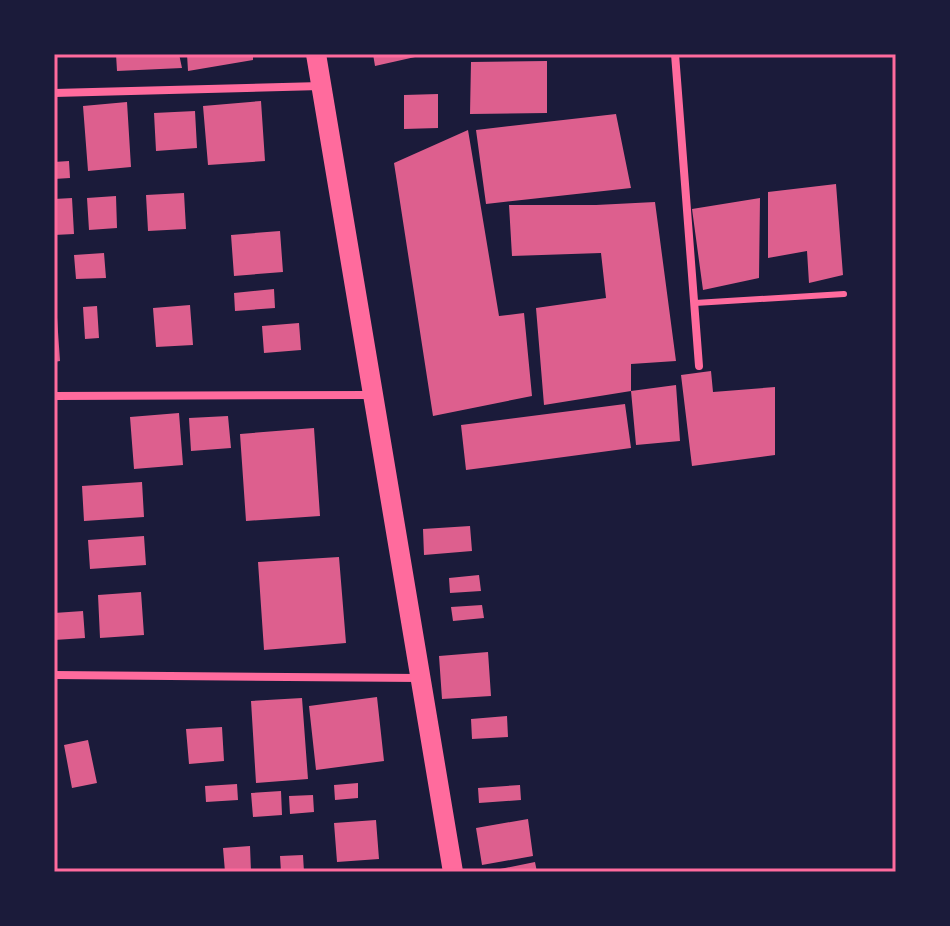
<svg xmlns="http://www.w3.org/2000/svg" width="950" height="926" viewBox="0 0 950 926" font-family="'Work Sans',sans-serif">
	<rect width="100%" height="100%" fill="#1b1b3a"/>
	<path fill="#dd5f8e" d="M116,54h63l3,14 -65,3z
		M187,54h66v6l-65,11z
		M373,54h51v1l-49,11z
		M547,61v52l-77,1 1,-52z
		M438,94v34l-34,1v-34z
		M261,101l4,60 -57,4 -5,-59z
		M127,102l4,65 -43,4 -5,-65z
		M195,111l2,37 -41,3 -2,-38z
		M616,114l15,74 -145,16 -10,-74z
		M468,130l31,186 25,-3 8,83 -99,20 -39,-253z
		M69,161l1,17 -16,1v-17z
		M836,184l7,91 -34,8 -2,-32 -39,7v-66z
		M184,193l2,36 -38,2 -2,-36z
		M116,196l1,32 -28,2 -2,-32z
		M72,198l2,36 -20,1v-36z
		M760,198l-1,80 -56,12 -11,-81z
		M655,202l21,159 -45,3v27l-87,14 -8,-97 70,-10 -5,-45 -89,3 -3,-51h87z
		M280,231l3,41 -49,4 -3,-41z
		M104,253l2,25 -30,1 -2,-24z
		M274,289l1,19 -40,3 -1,-18z
		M54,303h2l4,58 -6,1z
		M190,305l3,40 -37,2 -3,-39z
		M97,306l2,32 -14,1 -2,-32z
		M299,323l2,27 -37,3 -2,-27z
		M711,371l2,21 62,-5v68l-83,11 -11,-91z
		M676,385l4,56 -44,4 -5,-54z
		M625,404l6,44 -165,22 -5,-45z
		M179,413l4,52 -49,4 -4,-52z
		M228,416l3,32 -40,3 -2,-33z
		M314,428l6,88 -74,5 -6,-87z
		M142,482l2,35 -60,4 -2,-35z
		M470,526l2,25 -48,4 -1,-26z
		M144,536l2,29 -56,4 -2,-29z
		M339,557l7,86 -82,7 -6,-88z
		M479,575l2,16 -31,2 -1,-15z
		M141,592l3,43 -44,3 -2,-43z
		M482,605l2,13 -31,3 -2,-14z
		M83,611l2,27 -31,2v-27z
		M488,652l3,44 -49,3 -3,-43z
		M377,697l7,64 -68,9 -7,-64z
		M302,698l6,81 -52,4 -5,-82z
		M507,716l1,21 -36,2 -1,-20z
		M222,727l2,34 -35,3 -3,-35z
		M88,740l9,43 -25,5 -8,-43z
		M358,783v15l-23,2 -1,-15z
		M237,784l1,16 -32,2 -1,-16z
		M520,785l1,15 -42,3 -1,-15z
		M281,791l1,24 -29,2 -2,-24z
		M313,795l1,17 -24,2 -1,-18z
		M528,819l5,37 -51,9 -6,-37z
		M376,820l3,39 -42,3 -3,-39z
		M250,846l1,26h-26l-2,-24z
		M303,855l1,17h-23l-1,-16z
		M535,862l2,10h-47v-1z"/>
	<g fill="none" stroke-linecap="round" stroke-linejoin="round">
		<path stroke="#ff6b9d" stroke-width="6" d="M695,303l149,-9"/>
		<path stroke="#ff6b9d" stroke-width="8" d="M675,54l24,312
			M54,93l267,-7
			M54,396l318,-1
			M54,675l366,3"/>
		<path stroke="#ff6b9d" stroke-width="20" d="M316,54l137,818"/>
	</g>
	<rect width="950" height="926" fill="none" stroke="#1b1b3a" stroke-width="112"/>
	<rect x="56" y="56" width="838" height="814" fill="none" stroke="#ff6b9d" stroke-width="3"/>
</svg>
